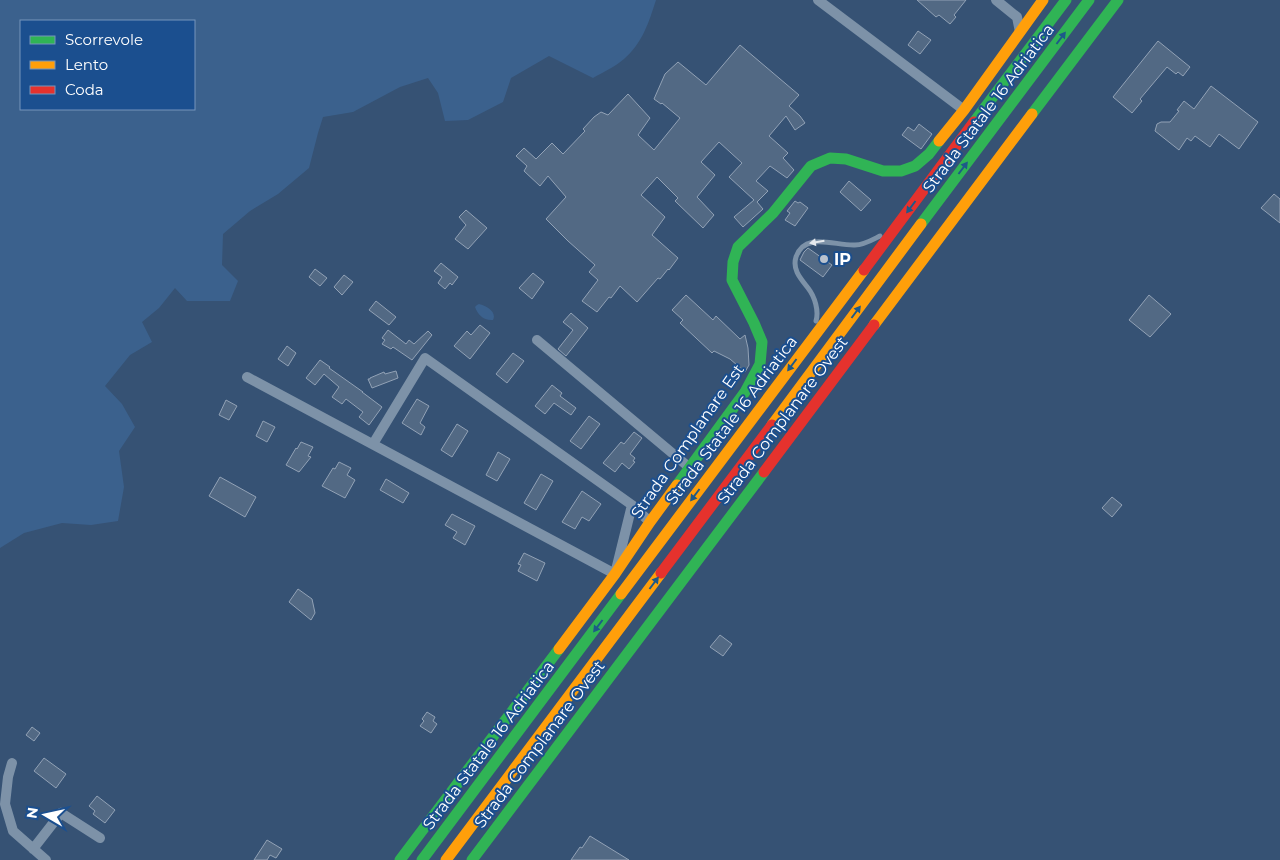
<svg xmlns="http://www.w3.org/2000/svg" width="1280" height="860" viewBox="0 0 1280 860" font-family="Montserrat,sans-serif">
	<rect width="100%" height="100%" fill="#365274"/>
	<path fill="#3b618d" fill-rule="evenodd" d="M0,0h656c-7,22 -14,44 -32,59 -9,8 -21,13 -31,19l-44,-22 -38,22 -8,24 -35,18 -23,1 -7,-28 -10,-15 -28,9 -47,25 -30,5 -5,16 -9,35 -31,26 -28,17 -27,23 -1,31 16,16 -8,20h-43l-12,-13 -16,20 -17,14 10,20 -22,13 -25,31 17,18 13,23 -16,24 5,36 -6,34 -27,4 -29,-2 -38,10 -24,15zM194,21v88h-173v-88z
		M479,304c8,2 18,8 14,16 -9,1 -15,-5 -18,-13l2,-2z"/>
	<path fill="#526984" stroke="#92a2b6" d="M917,0h49l-12,15 2,2 -6,7 -11,-9 -3,2z
		M918,31l13,9 -11,14 -12,-9z
		M1158,41l32,26 -7,9 -5,-4 -2,2 -9,-7 -27,32 2,2 -10,12 -19,-16z
		M740,45l59,50 -10,11 11,10 5,7 -10,7 -9,-14 -17,20 19,17 -5,5 11,12 -7,8 -17,-12 -14,15 12,10 -11,11 6,7 -20,18 -9,-10 20,-17 -25,-23 13,-14 -23,-21 -18,20 14,13 -18,22 17,18 -11,13 -28,-27 3,-3 -21,-21 -16,18 24,22 -13,18 26,23 -9,12 -1,-1 -8,10 -2,-1 -21,24 -17,-16 -9,12 -2,-1 -12,15 -15,-11 16,-21 -9,-8 6,-7 -27,-24 -22,-22 20,-22 -18,-21 -8,10 -16,-15 3,-5 -11,-10 8,-8 12,11 16,-16 11,11 22,-23 -2,-2 11,-12 7,-5 7,3 20,-21 22,24 -12,17 16,15 26,-32 -18,-15 -1,1 -7,-5 11,-25 13,-12 28,23z
		M1211,86l47,36 -19,27 -20,-15 -9,13 -15,-11 -4,5 -4,-3 -8,12 -24,-19 2,-7 4,-2h9l9,-11 -2,-1 7,-9 10,8z
		M919,124l13,10 -11,15 -19,-14 6,-8 6,4z
		M849,181l22,19 -10,11 -21,-19z
		M1274,194l6,5v24l-19,-15z
		M795,201l3,2 2,-1 8,6 -13,18 -10,-6 5,-7 -3,-2z
		M466,210l21,18 -19,21 -13,-10 11,-14 -7,-8z
		M808,248l24,17 -9,12 -23,-17 4,-8z
		M441,263l17,14 -6,8 -2,-2 -5,6 -7,-6 4,-6 -8,-6z
		M315,269l12,9 -7,8 -11,-9z
		M533,273l11,9 -12,17 -13,-11z
		M344,275l9,7 -11,13 -8,-8z
		M686,295l27,25 3,-4 24,23 5,-4 3,13 1,17 -4,7 -15,-13 -16,-8 -2,2 -32,-30 3,-3 -11,-10z
		M1149,295l22,19 -21,23 -21,-17z
		M376,301l20,16 -7,8 -20,-15z
		M571,313l17,15 -22,28 -8,-7 15,-19 -10,-8z
		M480,325l10,8 -20,26 -16,-13 13,-15 4,4z
		M388,330l18,14 3,-4 5,4 14,-13 4,4 -20,25 -19,-13 -2,2 -9,-5 3,-4 -3,-2z
		M287,346l9,7 -8,13 -10,-7z
		M513,353l11,8 -17,22 -11,-9z
		M320,360l10,7 -1,1 34,24h-1l20,15 -13,18 -10,-8 4,-5 -17,-13 -4,5 -10,-7 7,-10 -15,-13 -9,11 -9,-7z
		M396,371l2,7 -26,10 -4,-9h2v-1l14,-6 1,2z
		M552,385l10,8 -2,3 16,12 -5,7 -17,-12 -9,11 -10,-8z
		M417,399l12,7 -9,17 5,4 -4,8 -19,-12z
		M226,400l11,6 -8,14 -10,-5z
		M589,416l11,8 -19,25 -11,-8z
		M263,421l12,6 -8,15 -11,-6z
		M457,424l11,7 -16,26 -11,-7z
		M634,432l8,6 -12,16 5,4 -2,3 2,1 -6,7 -7,-6 -7,9 -12,-9 18,-21 3,2z
		M301,442l12,5 -5,9 3,1 -12,15 -13,-7 10,-17 1,1z
		M498,452l12,7 -13,22 -11,-6z
		M339,462l12,6 -4,7 8,5 -10,18 -23,-12 11,-18 2,1z
		M541,474l12,7 -17,29 -12,-7z
		M220,477l36,20 -11,20 -36,-21z
		M386,479l23,14 -6,10 -23,-13z
		M582,491l19,13 -12,17 -7,-4 -7,12 -13,-7z
		M1112,497l10,8 -10,12 -10,-9z
		M452,514l23,12 -10,19 -12,-7 4,-6 -12,-7z
		M524,553l21,10 -8,18 -19,-10 3,-6 -3,-1z
		M298,589l14,10 3,14 -4,7 -22,-18z
		M720,635l12,9 -9,12 -13,-9z
		M427,712l8,5 -2,4 4,3 -6,9 -11,-7 4,-5 -2,-2z
		M32,727l8,6 -6,8 -8,-6z
		M44,758l22,16 -10,14 -22,-17z
		M97,796l18,14 -10,13 -12,-9 2,-3 -6,-5z
		M590,836l39,24h-58l9,-13 2,1z
		M267,840l15,9 -6,9 -6,-3 -3,5h-13z"/>
	<g fill="none" stroke-linecap="round" stroke-linejoin="round">
		<path stroke="#7d92a8" stroke-width="5" d="M816,321c3,-10 -1,-24 -8,-33 -7,-9 -16,-18 -12,-31 9,-26 39,-11 59,-12 9,0 17,-5 25,-9"/>
		<path stroke="#7d92a8" stroke-width="10" d="M818,0l146,110
			M996,0l21,17 3,15
			M537,340l153,128
			M247,377l368,197 17,-69
			M373,444l52,-86 207,147 18,17
			M12,763l-4,14 -3,27 8,27 33,29
			M33,849l28,-36 39,25"/>
		<path stroke="#30b455" stroke-width="11" d="M1032,114l86,-114
			M974,122l92,-122
			M921,224l168,-224
			M677,485l68,-93 15,-28 2,-22 -8,-19 -22,-43 1,-18 5,-15 35,-34 38,-47 19,-8 16,1 37,12h18l14,-5 14,-12 10,-13
			M400,860l159,-211
			M422,860l199,-266
			M472,860l292,-388"/>
		<path stroke="#ff9f0a" stroke-width="11" d="M939,141l25,-31 79,-110
			M874,325l158,-211
			M772,425l149,-201
			M621,594l243,-324
			M559,649l56,-75 35,-52 27,-37
			M446,860l215,-287"/>
		<path stroke="#e5322d" stroke-width="11" d="M864,270l110,-148
			M764,472l110,-147
			M661,573l111,-148"/>
	</g>
	<defs><path id="oneway-solid" d="M-6-.8H1V-3.2L6.5 0L1 3.2V.8H-6Z" transform="scale(1.25)"/></defs>
	<g fill="#1d5989">
		<use href="#oneway-solid" transform="translate(1061 38) rotate(-53)"/>
		<use href="#oneway-solid" transform="translate(963 168) rotate(-53)"/>
		<use href="#oneway-solid" transform="translate(911 207) rotate(127)"/>
		<use href="#oneway-solid" transform="translate(856 312) rotate(-53)"/>
		<use href="#oneway-solid" transform="translate(792 365) rotate(127)"/>
		<use href="#oneway-solid" transform="translate(695 495) rotate(127)"/>
		<use href="#oneway-solid" transform="translate(654 583) rotate(-53)"/>
		<use href="#oneway-solid" transform="translate(598 626) rotate(127)"/>
	</g>
	<use fill="#e5e9ee" href="#oneway-solid" transform="translate(817 242) rotate(171)"/>
	<circle fill="#b9c2ce" stroke="#1b4f8f" stroke-width="2" cx="824" cy="259" r="5"/>
	<g text-anchor="middle" stroke-width="4" stroke-linejoin="round" paint-order="stroke">
		<g font-size="16" fill="#fff" stroke="#1b4f8f">
			<text transform="translate(988 108) rotate(-53)" y="6">Strada Statale 16 Adriatica</text>
			<text transform="translate(731 420) rotate(-53)" y="6">Strada Statale 16 Adriatica</text>
			<text transform="translate(782 420) rotate(-53)" y="6">Strada Complanare Ovest</text>
			<text transform="translate(687 441) rotate(-55)" y="6">Strada Complanare Est</text>
			<text transform="translate(539 744) rotate(-53)" y="6">Strada Complanare Ovest</text>
			<text transform="translate(488 745) rotate(-53)" y="6">Strada Statale 16 Adriatica</text>
		</g>
		<g font-size="16" font-weight="bold" fill="#fff" stroke="#1b4f8f" text-anchor="start">
			<text x="834" y="265">IP</text>
		</g>
	</g>
	<rect x="20" y="20" width="175" height="90" fill="#1b4f8f" stroke="#7695bc"/>
	<rect x="30" y="36" width="25" height="8" fill="#30b455" stroke="#7695bc"/>
	<text x="65" y="45" font-size="15" fill="#ffffff">Scorrevole</text>
	<rect x="30" y="61" width="25" height="8" fill="#ff9f0a" stroke="#7695bc"/>
	<text x="65" y="70" font-size="15" fill="#ffffff">Lento</text>
	<rect x="30" y="86" width="25" height="8" fill="#e5322d" stroke="#7695bc"/>
	<text x="65" y="95" font-size="15" fill="#ffffff">Coda</text>
	<g transform="translate(45 815) rotate(279)" stroke="#1b4f8f" stroke-width="4" paint-order="stroke">
	<path d="M0-4L9 19L0 12L-9 19Z" fill="#ffffff"/>
	<text y="-8" font-size="14" font-weight="bold" text-anchor="middle" fill="#ffffff">N</text>
	</g>
</svg>
